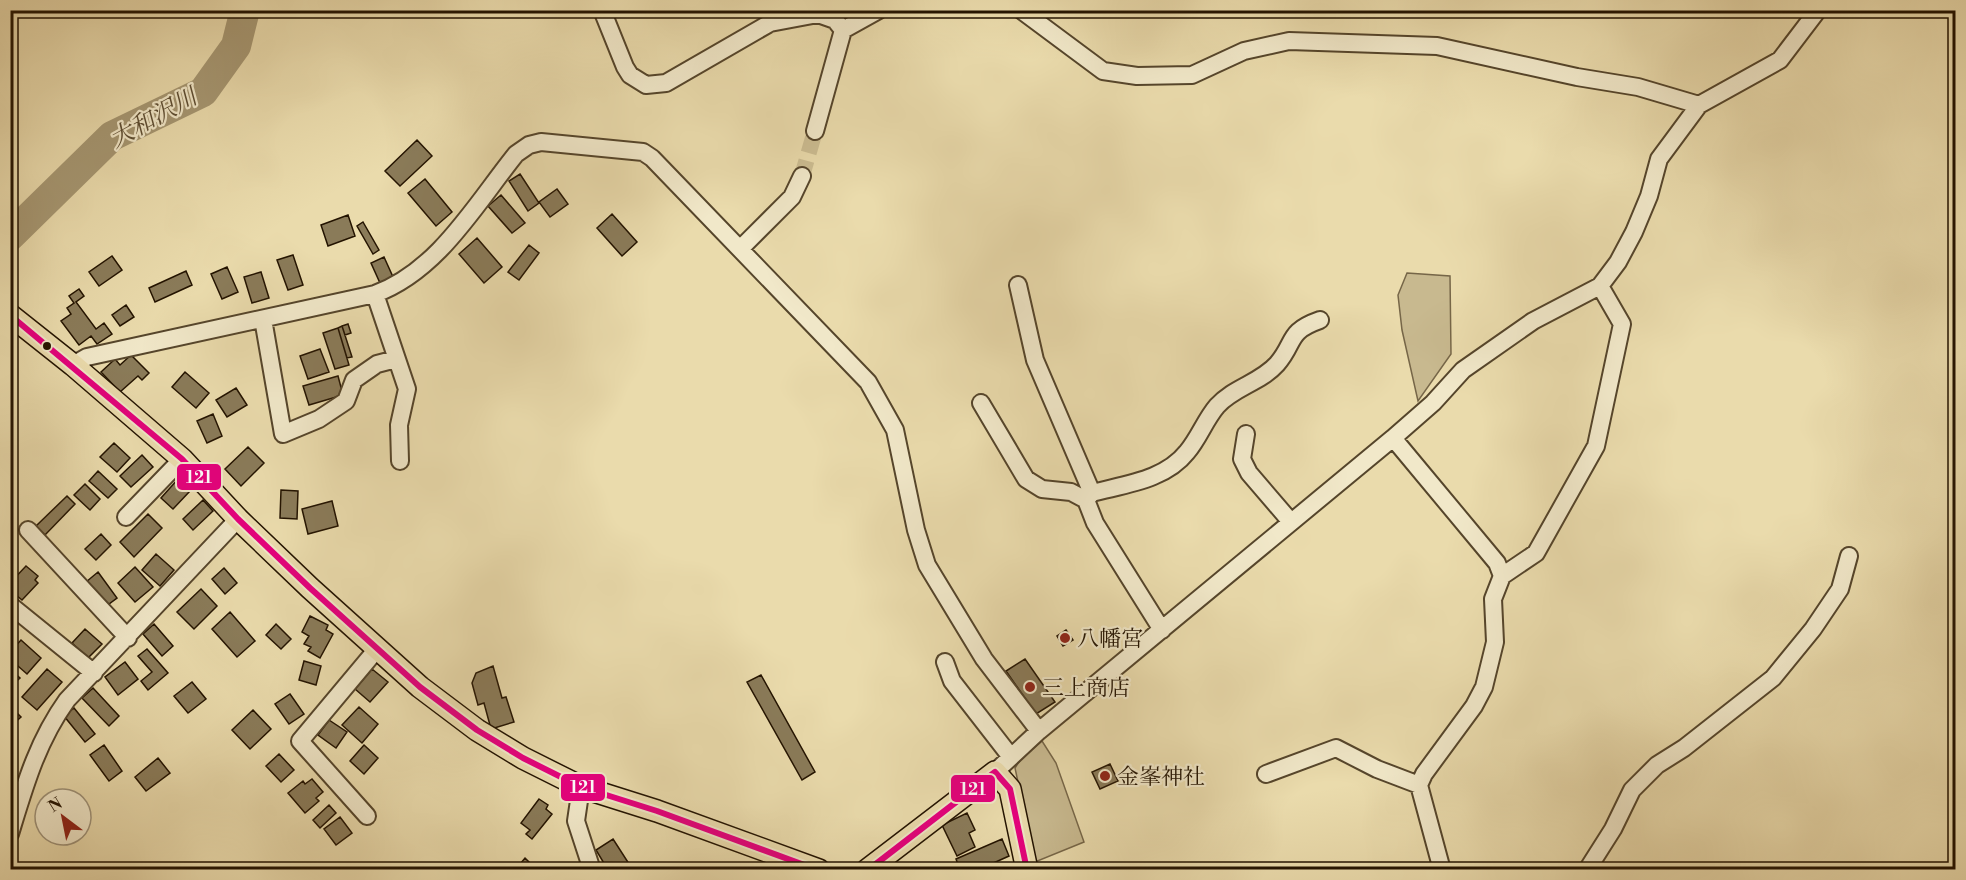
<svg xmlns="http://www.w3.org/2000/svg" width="1966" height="880" viewBox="0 0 1966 880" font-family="'Libre Bodoni','Noto Serif JP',serif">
	<rect width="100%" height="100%" fill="#eadbac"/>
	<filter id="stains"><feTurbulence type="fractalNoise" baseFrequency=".00333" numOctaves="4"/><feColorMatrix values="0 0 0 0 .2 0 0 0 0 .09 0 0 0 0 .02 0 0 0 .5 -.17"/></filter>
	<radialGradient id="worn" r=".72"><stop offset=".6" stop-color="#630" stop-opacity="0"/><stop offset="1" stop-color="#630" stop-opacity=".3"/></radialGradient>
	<path fill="#c8b98f" stroke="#766648" stroke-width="1.5" d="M1407,273l43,3 1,78 -33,47 -16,-71 -4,-35z
		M1042,741l14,22 28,79 -49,20 -20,-94 6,-9z"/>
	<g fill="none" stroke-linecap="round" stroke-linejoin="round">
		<path stroke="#a69772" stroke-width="30" d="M10,236l102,-100 91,-44 33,-46 9,-36"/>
	</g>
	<path fill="#8a7b59" stroke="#231300" stroke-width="1.5" d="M417,140l15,16 -32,30 -15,-15z
		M520,174l19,29 -11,8 -19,-30z
		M425,179l27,33 -16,14 -28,-33z
		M557,189l11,15 -18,13 -11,-15z
		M501,195l24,28 -13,10 -24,-27z
		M612,214l25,28 -15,14 -25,-28z
		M348,215l7,21 -27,10 -7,-21z
		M363,222l16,28 -6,4 -16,-28z
		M477,238l25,29 -18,16 -25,-29z
		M529,245l10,8 -20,27 -11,-8z
		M293,255l10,30 -15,5 -11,-30z
		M112,256l10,14 -23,16 -10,-14z
		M384,257l9,20 -13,6 -9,-20z
		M227,267l11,25 -16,7 -11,-25z
		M186,271l6,14 -37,17 -6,-14z
		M261,272l8,26 -17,5 -8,-26z
		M79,289l5,7 -8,6 20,27 8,-6 8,11 -15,10 -6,-8 -12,9 -18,-24 10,-7 -4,-6 7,-5 -5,-7z
		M126,305l8,12 -14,9 -8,-11z
		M348,324l3,9 -6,2 -3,-9z
		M342,326l10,31 -5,1 -9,-30z
		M338,328l11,37 -14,4 -12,-36z
		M320,349l9,23 -21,7 -8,-23z
		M131,355l18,18 -7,7 -4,-4 -18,16 -19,-20 14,-13 5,6z
		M185,372l24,21 -13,15 -24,-21z
		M338,376l5,19 -34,10 -6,-19z
		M236,388l11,17 -20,12 -11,-17z
		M213,414l9,22 -15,7 -10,-22z
		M114,443l16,15 -13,14 -17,-15z
		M248,447l16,16 -23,23 -16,-17z
		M142,455l11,12 -22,20 -11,-11z
		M98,471l19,18 -9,9 -19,-17z
		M178,479l12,12 -17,18 -12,-11z
		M85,484l15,15 -10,11 -16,-15z
		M281,490l17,1 -1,28 -17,-1z
		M67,496l8,8 -30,31 -9,-9z
		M203,500l10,11 -20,19 -10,-11z
		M332,501l6,25 -30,8 -6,-25z
		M148,514l14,14 -28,29 -14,-15z
		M101,534l10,11 -15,15 -11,-11z
		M156,554l18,16 -14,16 -18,-16z
		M26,566l12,10 -3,4 3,3 -16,17 -12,-10v-7z
		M135,567l18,20 -18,15 -17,-19z
		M224,568l13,15 -12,11 -13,-15z
		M98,572l19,26 -12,9 -19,-25z
		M201,589l16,17 -23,23 -17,-17z
		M230,612l25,29 -18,16 -25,-28z
		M310,616l18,9 -2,5 7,4 -13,24 -12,-7 3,-4 -7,-3 5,-8 -7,-4z
		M154,624l19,22 -11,10 -19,-22z
		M276,624l15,15 -10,10 -15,-14z
		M85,629l17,15 -14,14 -16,-15z
		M1066,630l7,10 -10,6 -6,-10z
		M21,640l20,18 -14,16 -17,-15v-7z
		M147,649l21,24 -20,17 -7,-9 11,-9 -14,-16z
		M1025,659l30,43 -19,12 -30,-43z
		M304,661l17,5 -5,19 -17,-5z
		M125,662l13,17 -20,16 -13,-18z
		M493,666l9,32 4,-1 8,25 -23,7 -7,-26 -6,2 -6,-22 4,-10z
		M10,669l10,9 -10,9z
		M47,669l15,13 -25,28 -15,-13z
		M372,669l16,13 -18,20 -15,-13z
		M761,675l54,97 -13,8 -55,-98z
		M192,682l14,17 -18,14 -14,-17z
		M93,688l26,28 -10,10 -27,-28z
		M290,694l14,20 -15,10 -14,-20z
		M10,706l11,11 -11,10z
		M359,707l19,17 -16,19 -20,-18z
		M74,708l21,26 -10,8 -21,-26z
		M253,710l18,19 -21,20 -18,-19z
		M329,720l18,12 -11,16 -18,-13z
		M104,745l18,26 -13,10 -19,-26z
		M364,745l14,13 -14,16 -14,-13z
		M279,754l15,16 -13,12 -15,-16z
		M158,758l12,15 -24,18 -11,-14z
		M1110,764l8,17 -18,8 -8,-17z
		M312,779l11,13 -7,6 3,3 -14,12 -17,-20 15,-12 2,3z
		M539,799l9,6 -2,4 6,5 -20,25 -6,-5 4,-4 -9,-7z
		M329,805l7,8 -16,15 -7,-8z
		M967,813l8,17 -6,3 6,14 -18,9 -15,-31z
		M340,817l12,16 -16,12 -12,-16z
		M613,839l20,31h-25l-12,-20z
		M1002,839l7,17 -31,14h-18l-4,-11z
		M525,858l12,12h-22z"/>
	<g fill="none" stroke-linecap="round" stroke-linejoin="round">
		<path stroke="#ccbd92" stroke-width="16" stroke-dasharray="16 8" stroke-linecap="butt" d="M802,176l13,-45"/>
		<defs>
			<path id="minor" d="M602,10l23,57 5,8 16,10 20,-2 104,-60 48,-9 17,6 8,10
				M1021,10l82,61 34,5 55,-1 52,-24 45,-10 148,5 140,31 61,10 61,18
				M815,131l28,-101 36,-20
				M740,249l52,-52 10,-21
				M1018,285l17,75 57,133
				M375,294l32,95 -8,36 1,36
				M263,319l20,115 36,-15 27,-18 8,-21 23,-16 19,-5
				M73,365l14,-8 288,-63c63,-23 100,-89 141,-140l13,-9 12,-3 102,10 9,6 216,224 27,48 21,100 11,35 57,94 55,72
				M981,403l45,76 16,10 29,3 15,8
				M1246,434l-4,25 7,14 42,49
				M1393,438l104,125 5,13
				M126,517l56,-58
				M28,530l100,108
				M10,605l84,68
				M1162,630l-67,-107 -9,-23 6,-7c34,-9 73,-13 95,-41 12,-14 18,-32 30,-46 17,-19 43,-23 60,-42 19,-22 9,-32 43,-44
				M945,662l7,19 59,76
				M995,772l44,-41 354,-293 40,-35 30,-33 70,-49 67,-35 18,-24 16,-30 15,-36 10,-37 40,-54 81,-45 38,-50
				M1266,774l70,-26 41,21 42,16
				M581,787l-5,34 16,49
				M367,816l-67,-75 77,-92
				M10,834c15,-49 27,-92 57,-134l171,-181
				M1442,870l-23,-85 5,-11 50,-68 10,-19 11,-45 -2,-43 9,-23 34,-23 60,-107 26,-122 -22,-38
				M1587,870l26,-41 19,-39 25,-25 27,-17 89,-70 40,-49 27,-40 9,-33"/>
			<path id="major" d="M10,315l63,50 109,94 56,60 72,69 110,99 57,43 46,28 58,29 76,24 162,59
				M867,870l128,-98 15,17 17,81"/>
		</defs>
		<use href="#minor" stroke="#55452b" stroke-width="20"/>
		<use href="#major" stroke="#231300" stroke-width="24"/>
		<use href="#minor" stroke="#f1e8c9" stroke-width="16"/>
		<use href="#major" stroke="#eadbac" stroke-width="21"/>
		<defs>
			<path id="bus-1" d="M10,315l172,144 56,60 72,69 110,99 57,43 46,28 58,29 76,24 161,59
				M868,870l127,-98 15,17 17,81"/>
		</defs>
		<use href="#bus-1" stroke="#f1e8c9" stroke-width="10"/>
		<use href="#bus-1" stroke="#e5007d" stroke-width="6"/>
	</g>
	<circle fill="#231300" stroke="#f1e8c9" stroke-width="2" cx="47" cy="346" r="5"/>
	<g fill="#8f2418" stroke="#f1e8c9" stroke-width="2">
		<circle cx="1065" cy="638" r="6"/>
		<circle cx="1030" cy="687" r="6"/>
		<circle cx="1105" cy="776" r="6"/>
	</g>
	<g text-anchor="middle" stroke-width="4.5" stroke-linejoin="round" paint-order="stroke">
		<g font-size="22" fill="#231300" stroke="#f1e8c9" text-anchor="start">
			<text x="1077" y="646">八幡宮</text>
			<text x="1042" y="695">三上商店</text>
			<text x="1117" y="784">金峯神社</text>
		</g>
		<g font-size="24" font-style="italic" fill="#5e4e33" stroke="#f1e8c9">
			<text transform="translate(153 118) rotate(-29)" y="8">大和沢川</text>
		</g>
	</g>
	<g stroke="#f1e8c9" stroke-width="2">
		<rect x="176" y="463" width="46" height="28" rx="6" fill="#e5007d"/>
		<rect x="560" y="773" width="46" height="29" rx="6" fill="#e5007d"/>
		<rect x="950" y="774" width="46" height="29" rx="6" fill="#e5007d"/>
	</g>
	<g font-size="16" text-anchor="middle" font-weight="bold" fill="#fff">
		<text x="199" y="483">121</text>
		<text x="583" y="793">121</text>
		<text x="973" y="795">121</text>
	</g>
	<rect width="1966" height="880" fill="none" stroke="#eadbac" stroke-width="36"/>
	<rect x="12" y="12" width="1942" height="856" fill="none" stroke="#231300" stroke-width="3"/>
	<rect x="18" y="18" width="1930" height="844" fill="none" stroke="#231300" stroke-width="1.5"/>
	<g transform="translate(63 817) rotate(328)"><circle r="28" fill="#f1e8c9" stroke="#9f9379" stroke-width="1.5"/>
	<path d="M0-4.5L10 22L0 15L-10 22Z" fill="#8f2418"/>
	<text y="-9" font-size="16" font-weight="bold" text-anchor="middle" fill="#231300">N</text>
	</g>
	<rect width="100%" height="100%" filter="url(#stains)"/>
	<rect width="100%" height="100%" fill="url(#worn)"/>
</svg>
